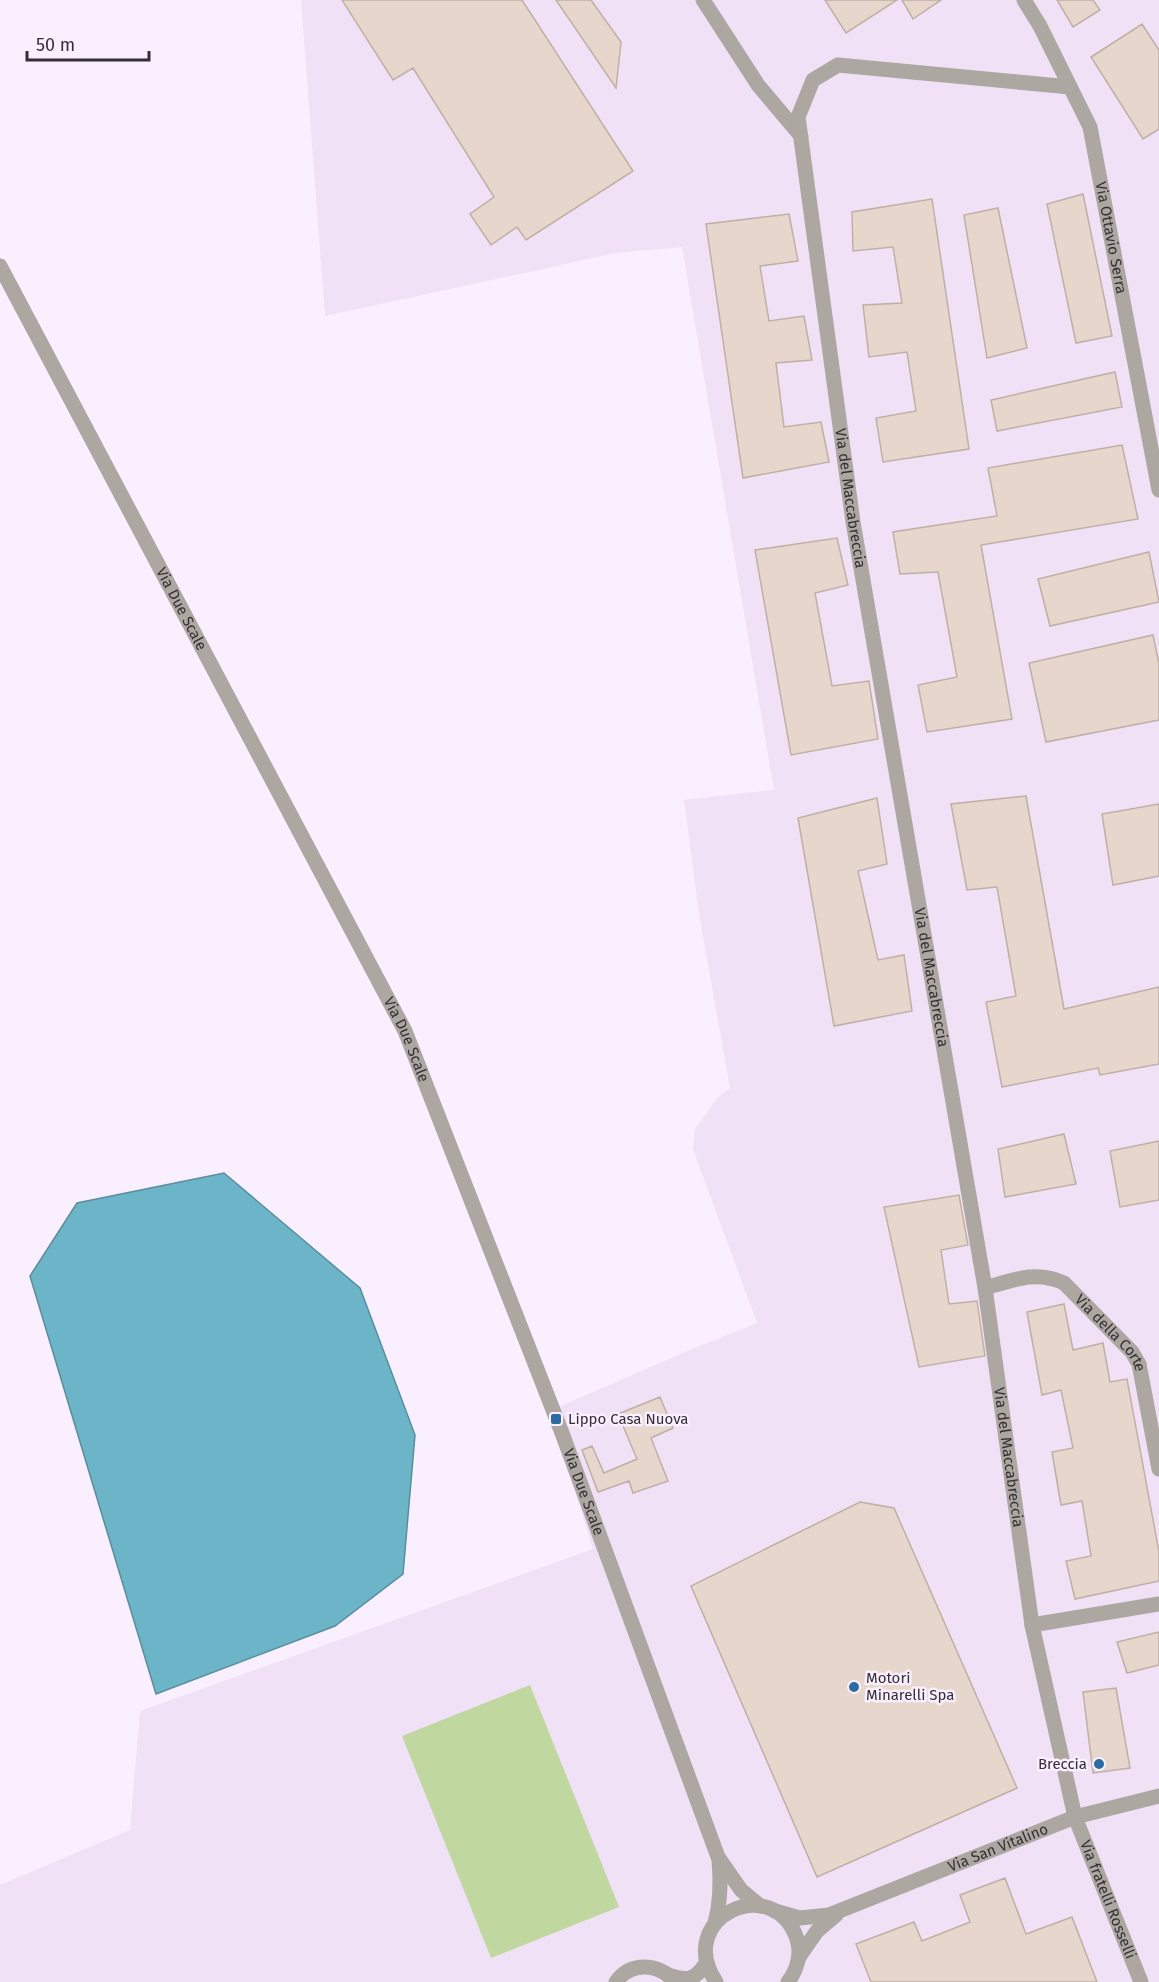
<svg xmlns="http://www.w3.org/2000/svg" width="1159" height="1982" viewBox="0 0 1159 1982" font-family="'Fira Sans',sans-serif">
	<rect width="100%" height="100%" fill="#faefff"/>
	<path fill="#f0e1f7" d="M301,0h858v1982h-1159v-97l130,-55 10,-119 453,-162 -33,-105 -13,-32 138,-60 72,-29 -64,-174 2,-20 23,-32 12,-9 -31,-174 -15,-114 90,-10 -92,-543 -66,6 -291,63z"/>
	<path fill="#c0d7a0" d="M530,1685l89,222 -128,51 -89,-222z"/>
	<path fill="#6cb5c8" stroke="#5b8d9c" stroke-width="1.5" d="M224,1173l136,115 55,147 -12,139 -68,52 -179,68 -126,-418 47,-73z"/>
	<path fill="#e7d6cc" stroke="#c0afa5" stroke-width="1.5" d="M342,0h180l111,171 -107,69 -9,-13 -26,18 -21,-31 24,-17 -81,-129 -20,12z
		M556,0h35l30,42 -5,46z
		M825,0h72l-51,33z
		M902,0h39l-28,19z
		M1057,0h36l7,10 -27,17z
		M1142,24l17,26v79l-16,10 -52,-82z
		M1083,194l29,142 -36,7 -29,-139z
		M932,199l37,250 -86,13 -7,-44 40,-7 -9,-59 -38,5 -6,-52 39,-2 -9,-56 -40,4 -1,-39z
		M998,208l29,140 -40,10 -23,-143z
		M789,214l9,47 -38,5 9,55 35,-5 8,44 -36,3 8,64 37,-5 8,40 -86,16 -37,-254z
		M1115,372l7,35 -125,24 -6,-31z
		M1122,445l16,74 -157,26 31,174 -85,13 -9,-47 39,-8 -19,-105 -38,2 -7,-42 104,-16 -9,-48z
		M837,538l11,47 -33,8 17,93 37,-5 9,58 -87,16 -36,-205z
		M1149,552l10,50 -109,24 -12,-47z
		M1153,635l6,29v56l-113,22 -17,-79z
		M1026,796l38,213 95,-22v77l-59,11 -2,-7 -96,19 -16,-85 30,-6 -19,-109 -30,3 -16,-86z
		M877,798l10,66 -29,7 20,89 26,-5 8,56 -78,15 -36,-208z
		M1159,804v72l-46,9 -11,-71z
		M1064,1134l12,50 -71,13 -7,-48z
		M1159,1141v59l-39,7 -10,-56z
		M959,1195l9,50 -27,5 8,54 28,-3 8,55 -66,11 -35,-160z
		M1064,1304l9,46 30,-7 7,39 17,-3 32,173v29l-84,18 -9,-38 25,-5 -9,-55 -21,4 -9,-53 21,-4 -12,-58 -19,5 -15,-83z
		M660,1397l13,31 -22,10 17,43 -35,12 -4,-12 -31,11 -16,-42 10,-4 12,27 33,-14 -19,-45z
		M860,1502l34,6 123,280 -200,89 -126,-291z
		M1159,1632v33l-32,8 -10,-31z
		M1116,1688l14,80 -37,5 -10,-81z
		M1005,1878l21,56 46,-17 25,65h-226l-15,-38 58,-22 8,19 48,-19 -10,-27z"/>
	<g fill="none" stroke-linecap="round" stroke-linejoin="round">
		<g stroke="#aca7a0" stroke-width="15">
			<path d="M703,0l55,85 43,51"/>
			<path id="s1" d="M1024,0l16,26 50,101 69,363"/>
			<path id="s2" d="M1070,87l-232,-22 -25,15 -15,37 55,405 132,766 47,337 43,192 66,165"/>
			<path id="s3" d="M0,266l405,765 157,402 156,424 23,33 19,16"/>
			<path id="s4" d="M985,1288c28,-8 52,-18 79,-5l68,69 7,12 20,105"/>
			<path d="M1032,1625l127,-21"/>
			<path id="s5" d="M775,1911l25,7 29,-3 246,-98 84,-21"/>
			<path d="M715,1923c6,-22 6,-41 4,-63"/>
			<path d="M799,1957l18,-26 19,-16"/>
			<path d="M668,1975c19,6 27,6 38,-12"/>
			<path d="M616,1982c15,-21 43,-19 59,0"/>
			<path d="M716,1982c-43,-65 58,-111 81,-43 5,15 0,31 -9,43"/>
		</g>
	</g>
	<g fill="#2c6ba2" stroke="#faefff" stroke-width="2">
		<rect x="550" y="1413" width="12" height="12" rx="3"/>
		<circle cx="854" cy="1687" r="6"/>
		<circle cx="1099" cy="1764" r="6"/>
	</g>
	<g text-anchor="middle" stroke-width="5" stroke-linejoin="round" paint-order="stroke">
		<g font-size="15" fill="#332f35" stroke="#faefff">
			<text dy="5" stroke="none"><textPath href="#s1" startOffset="256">Via Ottavio Serra</textPath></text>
			<text dy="5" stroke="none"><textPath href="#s2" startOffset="687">Via del Maccabreccia</textPath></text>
			<text dy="5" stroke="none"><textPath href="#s3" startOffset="388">Via Due Scale</textPath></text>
			<text dy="5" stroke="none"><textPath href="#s2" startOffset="1173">Via del Maccabreccia</textPath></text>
			<text dy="5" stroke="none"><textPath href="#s3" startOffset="874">Via Due Scale</textPath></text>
			<text dy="5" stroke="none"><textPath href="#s4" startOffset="150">Via della Corte</textPath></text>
			<text dy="5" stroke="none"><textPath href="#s2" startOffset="1659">Via del Maccabreccia</textPath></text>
			<text dy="5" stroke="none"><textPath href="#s3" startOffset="1360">Via Due Scale</textPath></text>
			<text dy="5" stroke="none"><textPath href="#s5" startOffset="237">Via San Vitalino</textPath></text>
			<text dy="5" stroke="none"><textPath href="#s2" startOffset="2114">Via fratelli Rosselli</textPath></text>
		</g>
		<g font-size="15" fill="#332f35" stroke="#faefff" text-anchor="start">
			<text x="568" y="1424">Lippo Casa Nuova</text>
			<text x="866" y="1683">Motori<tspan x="866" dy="17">Minarelli Spa</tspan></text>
			<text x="1087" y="1769" text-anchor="end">Breccia</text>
		</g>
	</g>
	<path d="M27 51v9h122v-9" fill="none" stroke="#332f35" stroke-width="3"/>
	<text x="36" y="51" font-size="18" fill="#332f35" stroke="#faefff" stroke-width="4.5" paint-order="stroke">50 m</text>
</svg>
